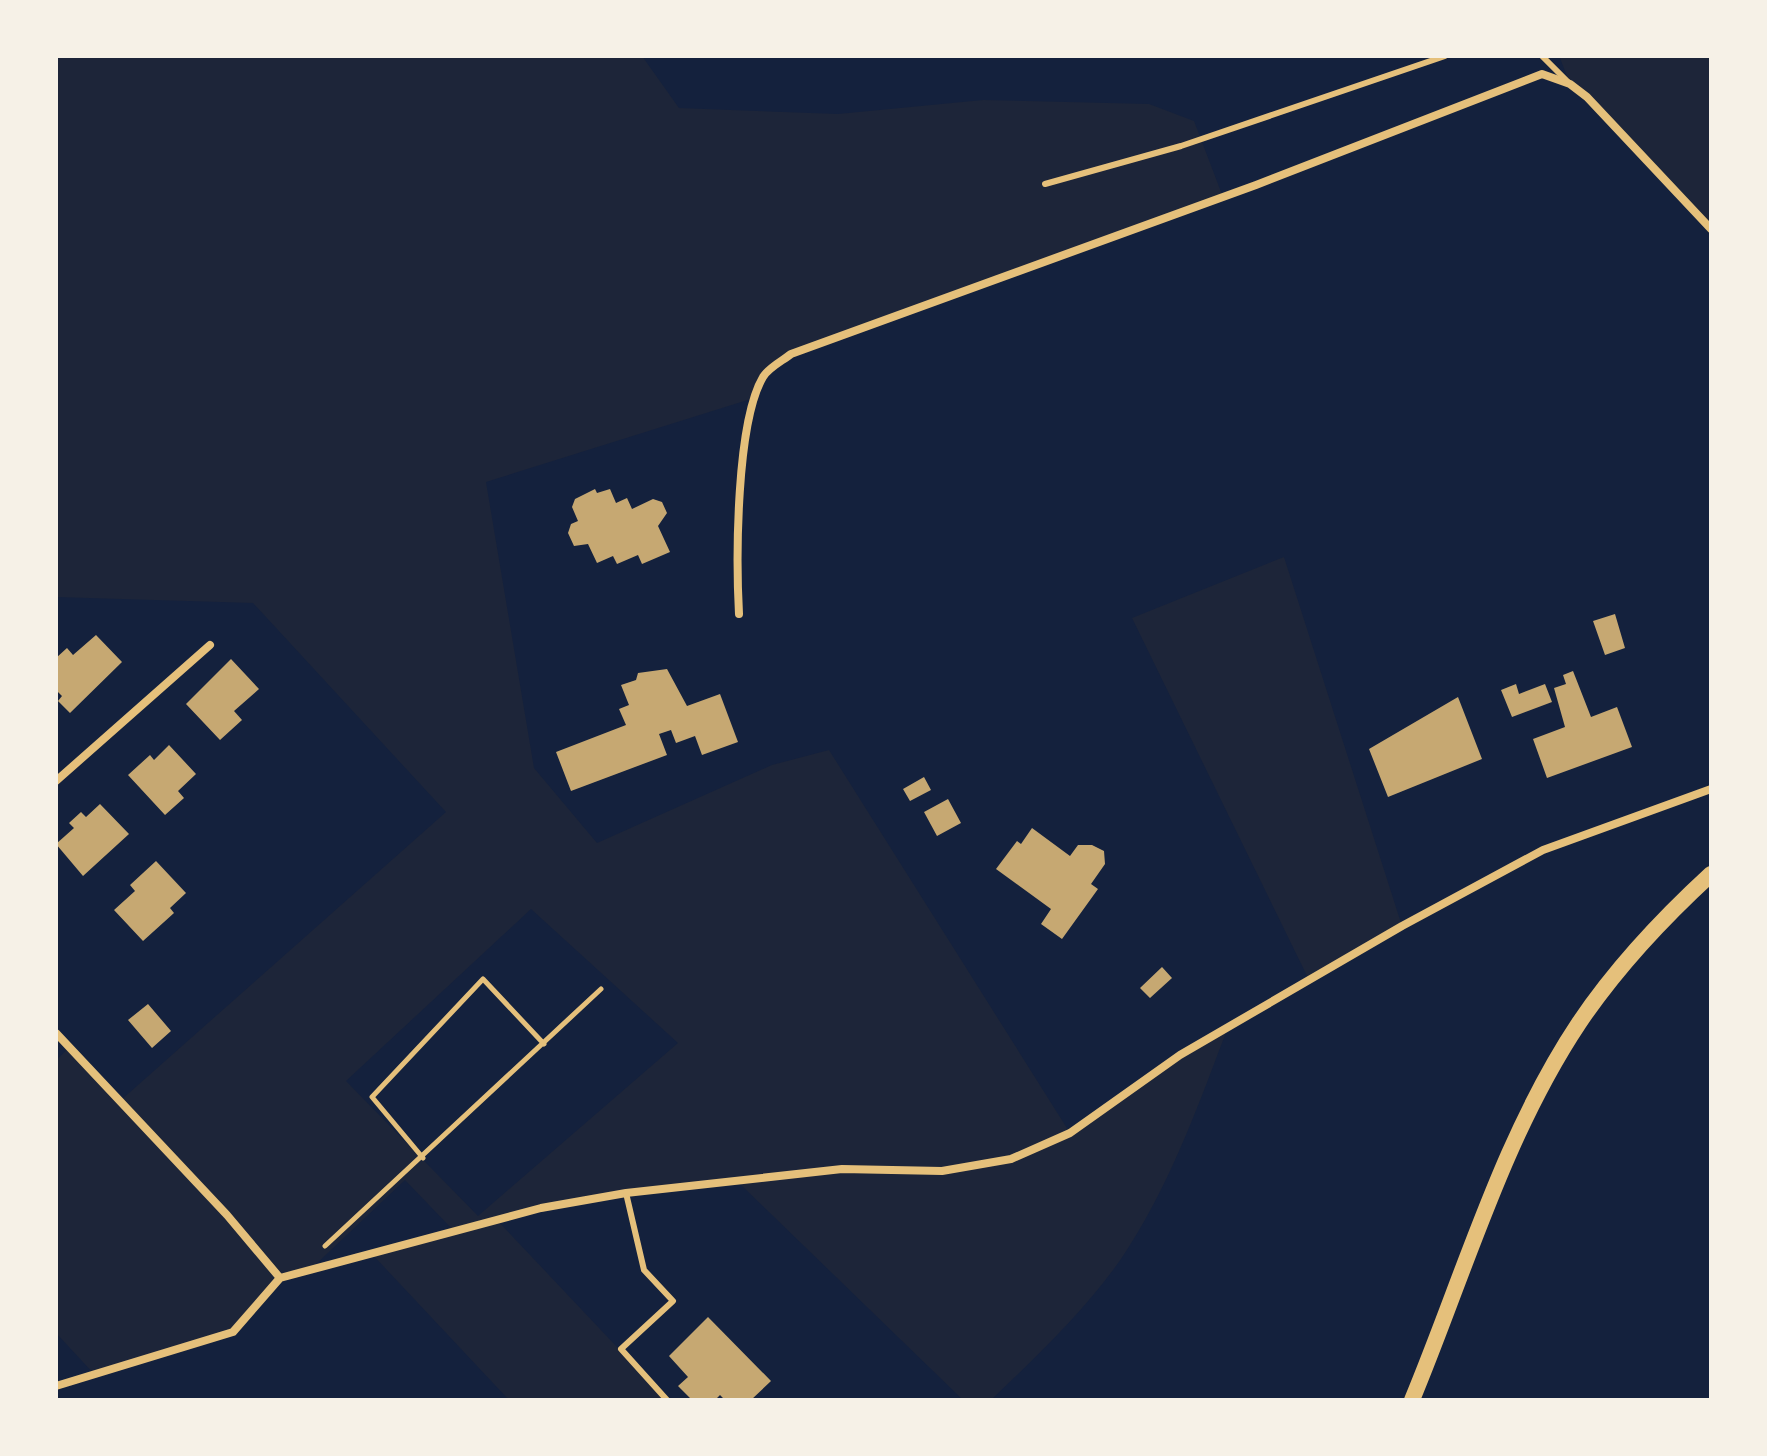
<svg xmlns="http://www.w3.org/2000/svg" width="1767" height="1456" viewBox="0 0 1767 1456" font-family="'Exo 2',sans-serif">
	<rect width="100%" height="100%" fill="#14213d"/>
	<path fill="#1d2539" fill-rule="evenodd" d="M56,56h586l37,52 159,6 145,-14 166,4 45,17 29,76 -432,157 -27,20 -10,24 -268,84 48,286 63,75 175,-78 57,-15 241,383 158,-106c-28,74 -55,150 -98,218 -33,54 -93,111 -139,155h-28l-226,-219 -111,12 -129,27 170,180h-158l-138,-147 83,-22 -49,-51 -93,88 -32,10 -47,54 -138,43 -39,-42v-273l14,-13 50,54 326,-289 -193,-209 -197,-6zM531,909l147,134 -200,173 -132,-135z
		M1566,56h145v173l-141,-145 -10,-26z
		M1284,557l118,369 -92,56 -178,-364z"/>
	<path fill="#c6a872" d="M595,489l2,4 13,-4 6,14 11,-5 5,11 21,-10 9,3 5,11 -9,13 12,26 -28,12 -4,-9 -21,9 -4,-8 -16,7 -9,-19 -14,2 -6,-13 3,-9 7,-3 -6,-14 3,-8z
		M1615,614l10,34 -20,7 -12,-34z
		M96,635l26,27 -52,51 -12,-12 4,-5 -6,-6v-32l11,-10 6,7z
		M231,659l28,30 -25,22 8,9 -22,20 -34,-36z
		M667,669l20,37 33,-12 18,48 -36,13 -7,-19 -19,7 -5,-13 -12,4 8,21 -96,36 -15,-39 70,-27 -7,-16 10,-4 -8,-20 15,-5 2,-7z
		M1573,671l18,46 26,-10 15,40 -85,31 -14,-39 32,-12 -11,-39 12,-4 -3,-9z
		M1516,684l3,10 26,-10 7,18 -40,15 -11,-27z
		M1458,697l24,62 -94,38 -19,-48z
		M169,745l27,29 -18,17 6,7 -19,17 -37,-40 22,-20 4,5z
		M924,777l7,13 -21,11 -7,-12z
		M948,799l13,24 -24,13 -13,-24z
		M100,804l29,30 -46,42 -27,-32 18,-16 -5,-5 12,-11 5,5z
		M1032,828l38,28 8,-11h14l12,6 1,13 -14,20 7,5 -36,50 -21,-15 10,-15 -55,-40 21,-28 4,3z
		M156,861l30,32 -16,15 4,5 -31,28 -29,-31 21,-19 -5,-6z
		M1162,967l10,11 -22,20 -10,-10z
		M148,1004l23,27 -19,17 -24,-28z
		M708,1317l63,64 -20,19h-26l-5,-5 -5,5h-23l-14,-14 10,-9 -19,-21z"/>
	<g fill="none" stroke-linecap="round" stroke-linejoin="round">
		<path stroke="#e5c07b" stroke-width="5" d="M423,1158l-51,-61 111,-118 61,65
			M325,1246l276,-257"/>
		<path stroke="#e5c07b" stroke-width="6" d="M1542,56l26,26
			M1045,184l136,-38 264,-90
			M626,1193l18,77 29,31 -52,48 46,51"/>
		<path stroke="#e5c07b" stroke-width="8" d="M739,614c-3,-55 -3,-191 24,-237 5,-9 19,-16 28,-23l465,-169 286,-111 28,10 17,13 124,132
			M56,781l154,-136
			M56,1033l171,182 53,63
			M56,1386l177,-54 47,-54 261,-70 85,-15 216,-24 100,2 69,-12 59,-26 110,-78 222,-129 141,-76 168,-61"/>
		<path stroke="#e5c07b" stroke-width="16" d="M1412,1400c52,-125 91,-263 167,-377 37,-55 83,-104 132,-149"/>
	</g>
	<rect width="1767" height="1456" fill="none" stroke="#f6f1e7" stroke-width="116"/>
</svg>
